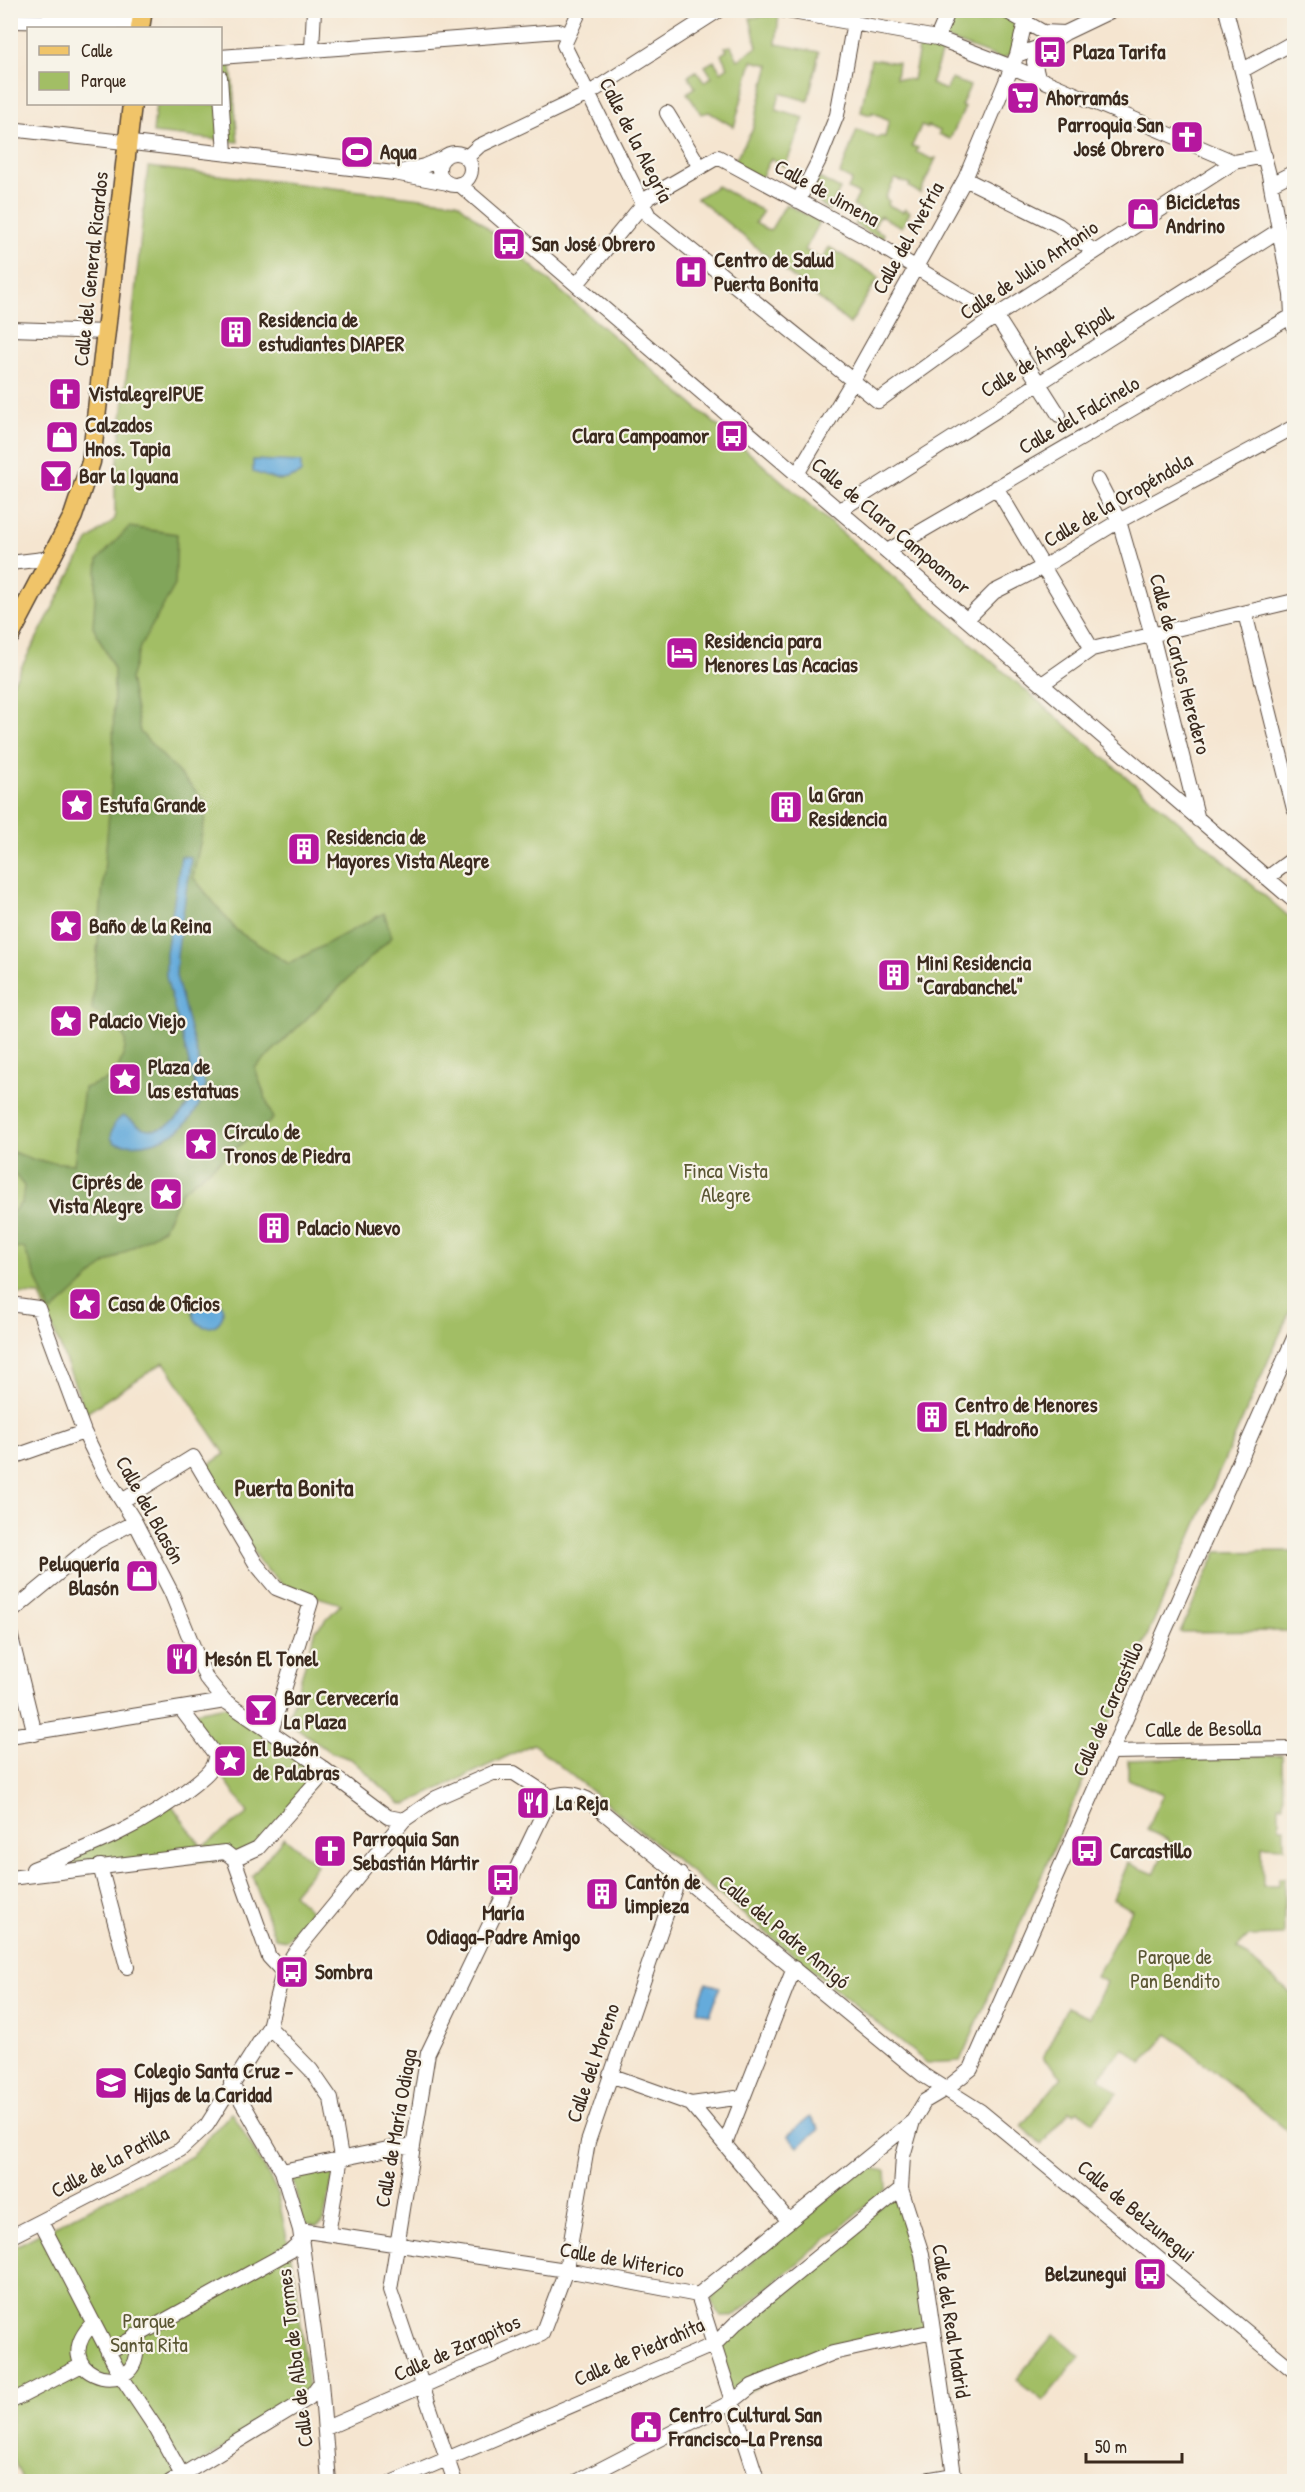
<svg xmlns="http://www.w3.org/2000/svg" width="1305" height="2492" viewBox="0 0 1305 2492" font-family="'Patrick Hand',sans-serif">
	<rect width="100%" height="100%" fill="#f7f3e8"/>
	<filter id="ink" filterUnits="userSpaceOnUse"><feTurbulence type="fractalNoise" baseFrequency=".0167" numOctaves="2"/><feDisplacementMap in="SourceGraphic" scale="12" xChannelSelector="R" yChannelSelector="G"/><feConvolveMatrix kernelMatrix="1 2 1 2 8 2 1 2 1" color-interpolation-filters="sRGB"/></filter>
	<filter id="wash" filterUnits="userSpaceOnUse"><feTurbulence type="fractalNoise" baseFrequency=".008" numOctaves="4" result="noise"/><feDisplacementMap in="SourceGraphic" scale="24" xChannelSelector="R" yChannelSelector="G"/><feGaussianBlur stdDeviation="1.35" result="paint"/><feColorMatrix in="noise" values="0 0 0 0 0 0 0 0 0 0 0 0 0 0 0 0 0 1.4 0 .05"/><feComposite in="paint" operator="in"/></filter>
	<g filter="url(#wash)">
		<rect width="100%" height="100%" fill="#f5e5d0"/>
		<path fill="#a2be65" stroke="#6e7442" stroke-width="1.5" d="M953,11h43l25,13 -8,29 -11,6 -60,-22z
			M779,14l-3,30 43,8 -11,49 -28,-8 -4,17 28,8 -19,49 -14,-9 -11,22 -28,-15 20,-34 17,-66 -17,-4 -18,66 -25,-15 -8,2 -14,-21 8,-6 -7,-11 8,-5 8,11 8,-5 -7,-11 9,-5 7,11 7,-5 -7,-12 6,-5 -2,-3 6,-1 7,14 19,-13 -7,-29z
			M920,43l23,5 -12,36 15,6 5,-11 19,7 -9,20 4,1 -15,32 -11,-5 1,-3 -12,-5 -1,2 -6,-2 -9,20 6,2 -2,4 16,7 4,-1 -16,35 -11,-6 1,-3 -15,-5 -10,19 4,3 -1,4 15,7 2,-3 5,3 -8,15 -22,-11 -7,12 11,6 -2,5 -27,-14 8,-14 -10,-5 6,-12 -11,-5 4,-9 -12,-6 17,-44 22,8 1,-2 5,1 4,-17 -17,-8 -1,3 -10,-3 10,-53 27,4 -2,15 17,2z
			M231,65l7,77 -85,-9 3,-29h64l1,-38z
			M148,167l309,35 837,719v381l-334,759 -33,2 -394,-319 -126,60h-6l-50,-45 -21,-7 -40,-29 -2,-4 28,-89 25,-26 -56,-17 -25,-24 -52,-98 17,-11 -61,-92 -78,51 -46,-118 -29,-1v-607l77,-146 27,-22v-32z
			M819,178l21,11 -11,22 -13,-11 -1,-13z
			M717,186l46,25 -8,12 15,8 16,-27 34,18 -15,28 17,10 7,-13 50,30 -29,47 -153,-126z
			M1294,1551v80l-114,1 37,-80z
			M226,1706l100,65 -68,77 -21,10 -180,14 -1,-12 115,-56 31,43 46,-34 -30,-44 5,-13 -33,-43z
			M1282,1755l1,50h-4v23h5v19l-22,-1 1,40h16v-8h5v57l-35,1 -12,12 57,48v140l-126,-102 -26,29 -19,-15 -24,29 19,16 -25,29 -15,-12 -4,3 -4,-2 -29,34 -20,-19 41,-49 -19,-19 24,-51 23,10 16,-35 -10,-5 36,-67 -19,-11 15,-36 26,11 15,-34 -22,-10 16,-36 -35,-15v-19z
			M284,1837l33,28 -24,29 18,17 -24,29 -12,-2 -23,-62z
			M232,2112l45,79 19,90 13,117 -139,83h-147l-12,-27 -1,-205 182,-93z
			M329,2167l6,3 -12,53 -7,4 -13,-4 -11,-46z
			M866,2167l20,4 1,18 -154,128 -12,-1 -10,-15 5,-10z
			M901,2189l32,142 -101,20 -99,48 -18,-55z
			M1054,2334l26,22 -37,45 -27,-22z"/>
		<path fill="#81a55a" stroke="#5e683c" stroke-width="1.5" d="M129,527l48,7 -2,51 -35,62 -10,32 10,53 68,72 -15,73 44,54 52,33 95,-51 8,24 -137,131 18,51 -91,72 -19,38 -58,35 -54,49 -27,-65 -13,1 -1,-34 12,-13 2,-16 -13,-16 2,-18 25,9 36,3 10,-76 28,-10c22,-37 18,-48 -20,-68l21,-242 1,-99 -21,-43 5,-66z"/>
		<path fill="#65abdb" stroke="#506a7c" stroke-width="1.5" d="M253,460l48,2v11c-22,13 -27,5 -48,-1z
			M181,856l10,1 -14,98 -1,21 29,109c-8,45 -47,65 -90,58l-4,-5c1,-11 3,-16 12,-22 9,2 13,10 21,12 26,7 47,-20 51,-43l-29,-108v-24z
			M193 1312a15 15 0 1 1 30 0a15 15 0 1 1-30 0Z
			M706,1983l14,4 -10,28 -13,-5z
			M810,2117l9,12 -21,18 -10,-12z"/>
	</g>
	<g filter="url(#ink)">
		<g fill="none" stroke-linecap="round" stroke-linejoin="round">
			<defs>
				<path id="minor" d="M580,10l-16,35 85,171 229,185 118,-85 238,-154
					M781,10l156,28 75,29 222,95 31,-6
					M1004,10l39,22 22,1
					M1226,10l43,165 22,120 1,21 2,12
					M10,21l131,2
					M937,38l12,-28
					M312,49l2,-39
					M1017,55l31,-11 17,-11 48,-23
					M220,57l339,-26 9,4
					M1243,70l51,-28
					M220,77l5,76
					M1038,78l-4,-16 5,-15
					M667,113l33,54
					M10,129l384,44 54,10
					M439 169a16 16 0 1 1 32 0a16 16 0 1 1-32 0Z
					M466,158l13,-12 109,-52 131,-84
					M399,172l25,-6 21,-9
					M965,179l93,46 37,27
					M459,184l835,717
					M1271,184l23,-12
					M798,201l21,-41 18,-45 17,-93
					M577,284l72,-87 69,-40 144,78 134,81 63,99
					M10,329l97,3
					M797,474l55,-92 113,-203 52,-124 11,-45
					M1098,480l21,41 33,114 46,185
					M996,487l96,162
					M840,510l438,-279
					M889,550l403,-234
					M10,563l42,-5
					M1245,613l49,196
					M968,618l26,-26 49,-25 76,-46 175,-94
					M1042,684l50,-35 202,-48
					M1267,878l27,-20
					M10,1304l28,4 46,124 20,41 31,49 36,70 35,86 19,23 95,65 68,51 16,3
					M10,1458l74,-26
					M122,1501l71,-44 63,107 20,24 35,14 -40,130
					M10,1613l86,-71 39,-20
					M10,1633l25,101
					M10,1736l215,-35
					M1112,1752l182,-3
					M551,1797c13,-5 23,-4 36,2l336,276 57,36 28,23 286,237
					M234,1859l24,-11 68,-77
					M100,1866l27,101
					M33,1869c57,-22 111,-43 159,-83 11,-9 24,-17 23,-32l-34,-45
					M10,1878l215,-26 9,7 35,98 14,15
					M269,2027l42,43 20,29 10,58 -13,77
					M610,2075l81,29 97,116
					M231,2083l51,88 18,59 21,152 8,100
					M691,2104l52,-7
					M725,2144l69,-176
					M282,2171l120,-25 10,1
					M41,2222l80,154 36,54 25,45 -12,7
					M300,2230l266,40 132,25 215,-174
					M10,2237l170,-87 27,-25 62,-98 14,-55 10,-17 111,-135 32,-22 57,-25h21l37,24
					M698,2295l60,187
					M93,2323c-48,49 37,77 43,32 1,-6 -1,-13 -2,-19
					M108,2352l182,-101 12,-11
					M10,2402l72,-37
					M326,2428l216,-94 24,-64 22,-128 92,-268
					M182,2475l127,-77 12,-16
					M393,2482l322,-138 21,-21 165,-134
					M455,2482l-65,-192 38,-237 123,-256
					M576,2482l157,-81 19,-15 81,-33 100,-22
					M914,2482l40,-7
					M955,2482l-33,-228 -21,-65 2,-33 10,-35 12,-20 22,-13 24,-19 323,-731"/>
				<path id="major" d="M140,28l3,-18
					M10,636l63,-120 18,-54 41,-358"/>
			</defs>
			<use href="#minor" stroke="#574639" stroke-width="16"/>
			<use href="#major" stroke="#574639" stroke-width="21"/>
			<use href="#minor" stroke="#fff" stroke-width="14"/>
			<use href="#major" stroke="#f0c469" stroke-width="18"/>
		</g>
	</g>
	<defs>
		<symbol id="bus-square" viewBox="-11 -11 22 22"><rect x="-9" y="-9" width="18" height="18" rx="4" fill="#b5179e" stroke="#f7f3e8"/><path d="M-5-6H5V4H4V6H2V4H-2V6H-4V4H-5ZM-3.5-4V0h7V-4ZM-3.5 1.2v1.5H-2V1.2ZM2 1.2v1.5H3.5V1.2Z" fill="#fff"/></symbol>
		<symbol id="supermarket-square" viewBox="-11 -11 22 22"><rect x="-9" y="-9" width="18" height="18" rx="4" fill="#b5179e" stroke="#f7f3e8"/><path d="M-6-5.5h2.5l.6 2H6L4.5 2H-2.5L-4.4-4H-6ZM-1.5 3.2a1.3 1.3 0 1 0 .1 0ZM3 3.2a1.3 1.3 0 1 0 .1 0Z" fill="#fff"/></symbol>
		<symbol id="church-square" viewBox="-11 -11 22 22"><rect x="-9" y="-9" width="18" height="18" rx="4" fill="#b5179e" stroke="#f7f3e8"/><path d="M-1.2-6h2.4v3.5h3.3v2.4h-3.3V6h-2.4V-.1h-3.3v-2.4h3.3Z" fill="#fff"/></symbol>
		<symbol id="stadium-square" viewBox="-11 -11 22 22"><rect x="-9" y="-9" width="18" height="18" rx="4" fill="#b5179e" stroke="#f7f3e8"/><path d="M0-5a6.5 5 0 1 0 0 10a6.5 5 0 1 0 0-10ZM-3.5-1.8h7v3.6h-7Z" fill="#fff"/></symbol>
		<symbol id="shop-square" viewBox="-11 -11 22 22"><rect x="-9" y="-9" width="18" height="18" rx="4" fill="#b5179e" stroke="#f7f3e8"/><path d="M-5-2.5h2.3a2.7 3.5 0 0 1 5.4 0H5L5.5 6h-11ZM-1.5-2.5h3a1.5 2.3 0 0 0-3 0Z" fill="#fff"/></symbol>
		<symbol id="hospital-square" viewBox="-11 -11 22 22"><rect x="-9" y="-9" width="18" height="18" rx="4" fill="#b5179e" stroke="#f7f3e8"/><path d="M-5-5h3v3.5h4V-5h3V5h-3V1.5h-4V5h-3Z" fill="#fff"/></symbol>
		<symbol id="building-square" viewBox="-11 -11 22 22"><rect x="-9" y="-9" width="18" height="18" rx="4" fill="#b5179e" stroke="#f7f3e8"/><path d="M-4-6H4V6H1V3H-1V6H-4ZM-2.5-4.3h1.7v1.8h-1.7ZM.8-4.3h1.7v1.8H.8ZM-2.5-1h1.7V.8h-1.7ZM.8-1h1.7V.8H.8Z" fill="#fff"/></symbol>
		<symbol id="bar-square" viewBox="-11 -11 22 22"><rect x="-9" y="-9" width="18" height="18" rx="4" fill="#b5179e" stroke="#f7f3e8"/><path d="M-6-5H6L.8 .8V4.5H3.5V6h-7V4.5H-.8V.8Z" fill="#fff"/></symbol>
		<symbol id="hotel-square" viewBox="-11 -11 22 22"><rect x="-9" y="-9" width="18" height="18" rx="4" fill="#b5179e" stroke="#f7f3e8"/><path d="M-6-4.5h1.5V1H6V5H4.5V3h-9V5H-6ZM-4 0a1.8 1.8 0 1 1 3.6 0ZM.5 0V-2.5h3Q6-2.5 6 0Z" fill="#fff"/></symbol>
		<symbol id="sight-square" viewBox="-11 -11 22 22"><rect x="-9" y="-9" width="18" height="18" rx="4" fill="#b5179e" stroke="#f7f3e8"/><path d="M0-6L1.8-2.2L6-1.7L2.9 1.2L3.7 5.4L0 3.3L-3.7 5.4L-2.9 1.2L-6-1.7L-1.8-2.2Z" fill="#fff"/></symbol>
		<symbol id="restaurant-square" viewBox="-11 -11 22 22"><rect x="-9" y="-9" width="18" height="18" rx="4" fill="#b5179e" stroke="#f7f3e8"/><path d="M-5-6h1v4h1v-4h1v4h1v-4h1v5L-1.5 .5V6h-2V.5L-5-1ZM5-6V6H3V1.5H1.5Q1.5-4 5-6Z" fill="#fff"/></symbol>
		<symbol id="school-square" viewBox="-11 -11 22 22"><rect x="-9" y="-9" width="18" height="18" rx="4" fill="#b5179e" stroke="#f7f3e8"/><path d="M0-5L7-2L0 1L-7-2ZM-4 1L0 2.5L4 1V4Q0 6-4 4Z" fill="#fff"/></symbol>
		<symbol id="civic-square" viewBox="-11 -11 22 22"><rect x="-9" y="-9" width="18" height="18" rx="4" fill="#b5179e" stroke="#f7f3e8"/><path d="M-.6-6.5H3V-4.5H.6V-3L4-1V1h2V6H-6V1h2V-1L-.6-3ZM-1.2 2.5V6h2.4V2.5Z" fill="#fff"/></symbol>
	</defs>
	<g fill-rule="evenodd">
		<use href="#bus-square" x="1031" y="33" width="38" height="38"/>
		<use href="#supermarket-square" x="1004" y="79" width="38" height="38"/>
		<use href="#church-square" x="1168" y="118" width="38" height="38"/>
		<use href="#stadium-square" x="338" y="133" width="38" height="38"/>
		<use href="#shop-square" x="1124" y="195" width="38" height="38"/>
		<use href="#bus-square" x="490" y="225" width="38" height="38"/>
		<use href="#hospital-square" x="672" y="253" width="38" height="38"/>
		<use href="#building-square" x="217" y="313" width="38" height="38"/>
		<use href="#church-square" x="46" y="375" width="38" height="38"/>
		<use href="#bus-square" x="713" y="417" width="38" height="38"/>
		<use href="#shop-square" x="43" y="418" width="38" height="38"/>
		<use href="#bar-square" x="37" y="457" width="38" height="38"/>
		<use href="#hotel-square" x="663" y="634" width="38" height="38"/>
		<use href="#sight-square" x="58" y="786" width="38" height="38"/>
		<use href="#building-square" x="767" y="788" width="38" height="38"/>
		<use href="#building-square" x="285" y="830" width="38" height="38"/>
		<use href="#sight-square" x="47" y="907" width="38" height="38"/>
		<use href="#building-square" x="875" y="956" width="38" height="38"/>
		<use href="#sight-square" x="47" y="1002" width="38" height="38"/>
		<use href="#sight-square" x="106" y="1060" width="38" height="38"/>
		<use href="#sight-square" x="182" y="1125" width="38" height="38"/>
		<use href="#sight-square" x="147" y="1175" width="38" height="38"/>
		<use href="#building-square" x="255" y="1209" width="38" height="38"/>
		<use href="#sight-square" x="66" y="1285" width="38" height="38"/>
		<use href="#building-square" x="913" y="1398" width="38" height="38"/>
		<use href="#shop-square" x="123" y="1557" width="38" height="38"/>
		<use href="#restaurant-square" x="163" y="1640" width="38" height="38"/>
		<use href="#bar-square" x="242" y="1691" width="38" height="38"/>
		<use href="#sight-square" x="211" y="1742" width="38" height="38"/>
		<use href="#restaurant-square" x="514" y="1784" width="38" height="38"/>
		<use href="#church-square" x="311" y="1832" width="38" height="38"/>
		<use href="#bus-square" x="1068" y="1832" width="38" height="38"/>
		<use href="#bus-square" x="484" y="1861" width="38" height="38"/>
		<use href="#building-square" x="583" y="1875" width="38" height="38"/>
		<use href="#bus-square" x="273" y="1953" width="38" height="38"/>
		<use href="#school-square" x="92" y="2064" width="38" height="38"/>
		<use href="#bus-square" x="1131" y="2255" width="38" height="38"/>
		<use href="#civic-square" x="627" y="2408" width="38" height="38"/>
	</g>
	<g text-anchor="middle" stroke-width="4.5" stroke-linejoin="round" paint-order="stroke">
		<g font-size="21" font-weight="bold" fill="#3b2a1e" stroke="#f7f3e8" text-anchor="start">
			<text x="1073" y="59">Plaza Tarifa</text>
			<text x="1046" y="105">Ahorramás</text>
			<text x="1164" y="132" text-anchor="end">Parroquia San<tspan x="1164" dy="24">José Obrero</tspan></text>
			<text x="380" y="159">Aqua</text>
			<text x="1166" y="209">Bicicletas<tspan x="1166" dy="24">Andrino</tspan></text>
			<text x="532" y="251">San José Obrero</text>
			<text x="714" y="267">Centro de Salud<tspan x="714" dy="24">Puerta Bonita</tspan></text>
			<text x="259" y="327">Residencia de<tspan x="259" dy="24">estudiantes DIAPER</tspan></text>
			<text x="88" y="401">VistalegreIPUE</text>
			<text x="85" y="432">Calzados<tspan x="85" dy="24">Hnos. Tapia</tspan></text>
			<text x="709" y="443" text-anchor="end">Clara Campoamor</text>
			<text x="79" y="483">Bar la Iguana</text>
			<text x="705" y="648">Residencia para<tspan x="705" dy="24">Menores Las Acacias</tspan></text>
			<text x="809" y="802">la Gran<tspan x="809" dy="24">Residencia</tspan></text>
			<text x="100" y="812">Estufa Grande</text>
			<text x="327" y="844">Residencia de<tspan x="327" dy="24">Mayores Vista Alegre</tspan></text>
			<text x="89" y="933">Baño de la Reina</text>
			<text x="917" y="970">Mini Residencia<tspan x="917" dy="24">"Carabanchel"</tspan></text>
			<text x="89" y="1028">Palacio Viejo</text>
			<text x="148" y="1074">Plaza de<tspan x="148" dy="24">las estatuas</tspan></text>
			<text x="224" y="1139">Círculo de<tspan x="224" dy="24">Tronos de Piedra</tspan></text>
			<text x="143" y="1189" text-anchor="end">Ciprés de<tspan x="143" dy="24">Vista Alegre</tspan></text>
			<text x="297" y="1235">Palacio Nuevo</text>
			<text x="108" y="1311">Casa de Oficios</text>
			<text x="955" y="1412">Centro de Menores<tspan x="955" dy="24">El Madroño</tspan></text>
			<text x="119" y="1571" text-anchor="end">Peluquería<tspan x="119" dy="24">Blasón</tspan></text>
			<text x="205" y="1666">Mesón El Tonel</text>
			<text x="284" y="1705">Bar Cervecería<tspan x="284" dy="24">La Plaza</tspan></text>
			<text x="253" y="1756">El Buzón<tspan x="253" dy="24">de Palabras</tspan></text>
			<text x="556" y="1810">La Reja</text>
			<text x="353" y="1846">Parroquia San<tspan x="353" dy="24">Sebastián Mártir</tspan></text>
			<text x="1110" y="1858">Carcastillo</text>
			<text x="625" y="1889">Cantón de<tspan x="625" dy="24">limpieza</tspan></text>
			<text x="503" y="1920" text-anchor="middle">María<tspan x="503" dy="24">Odiaga-Padre Amigo</tspan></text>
			<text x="315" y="1979">Sombra</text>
			<text x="134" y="2078">Colegio Santa Cruz -<tspan x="134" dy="24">Hijas de la Caridad</tspan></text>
			<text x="1127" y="2281" text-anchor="end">Belzunegui</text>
			<text x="669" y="2422">Centro Cultural San<tspan x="669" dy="24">Francisco-La Prensa</tspan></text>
		</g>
		<g font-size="21" fill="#3b2a1e" stroke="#f7f3e8">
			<text transform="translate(636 140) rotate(63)" y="7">Calle de la Alegría</text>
			<text transform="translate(827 193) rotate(29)" y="7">Calle de Jimena</text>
			<text transform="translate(908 238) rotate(-61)" y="7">Calle del Avefría</text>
			<text transform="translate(91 269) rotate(-84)" y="7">Calle del General Ricardos</text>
			<text transform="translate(1029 270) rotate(-34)" y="7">Calle de Julio Antonio</text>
			<text transform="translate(1047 352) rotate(-32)" y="7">Calle de Ángel Ripoll</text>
			<text transform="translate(1079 415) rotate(-30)" y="7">Calle del Falcinelo</text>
			<text transform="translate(1118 500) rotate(-30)" y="7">Calle de la Oropéndola</text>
			<text transform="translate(891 526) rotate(40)" y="7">Calle de Clara Campoamor</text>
			<text transform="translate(1180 664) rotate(75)" y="7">Calle de Carlos Heredero</text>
			<text transform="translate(150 1510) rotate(61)" y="7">Calle del Blasón</text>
			<text transform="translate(1108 1709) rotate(-66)" y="7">Calle de Carcastillo</text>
			<text transform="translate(1203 1729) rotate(-1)" y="7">Calle de Besolla</text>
			<text transform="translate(784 1932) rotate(40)" y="7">Calle del Padre Amigó</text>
			<text transform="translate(593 2063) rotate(-71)" y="7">Calle del Moreno</text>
			<text transform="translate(396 2128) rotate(-80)" y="7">Calle de María Odiaga</text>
			<text transform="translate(110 2162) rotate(-28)" y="7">Calle de la Patilla</text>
			<text transform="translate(1136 2211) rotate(40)" y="7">Calle de Belzunegui</text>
			<text transform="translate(622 2260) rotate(10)" y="7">Calle de Witerico</text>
			<text transform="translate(951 2321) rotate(81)" y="7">Calle del Real Madrid</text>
			<text transform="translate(457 2348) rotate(-24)" y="7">Calle de Zarapitos</text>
			<text transform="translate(639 2352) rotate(-24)" y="7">Calle de Piedrahíta</text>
			<text transform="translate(295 2358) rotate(-97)" y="7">Calle de Alba de Tormes</text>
		</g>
		<g font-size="21" fill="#5a5633" stroke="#f7f3e8">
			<text x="726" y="1178">Finca Vista<tspan x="726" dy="24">Alegre</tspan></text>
			<text x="1175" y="1964">Parque de<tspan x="1175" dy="24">Pan Bendito</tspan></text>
			<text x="149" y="2328">Parque<tspan x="149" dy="24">Santa Rita</tspan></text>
		</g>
		<g font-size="24" font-weight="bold" fill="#3b2a1e" stroke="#f7f3e8">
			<text x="294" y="1496">Puerta Bonita</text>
		</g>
	</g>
	<rect width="1305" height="2492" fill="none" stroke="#f7f3e8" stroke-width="36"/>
	<rect x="27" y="27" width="195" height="78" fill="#f7f3e8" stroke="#aca397" stroke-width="1.5"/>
	<rect x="39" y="46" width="30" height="9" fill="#f0c469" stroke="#aca397" stroke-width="1.5"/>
	<text x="81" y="57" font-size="18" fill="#3b2a1e">Calle</text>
	<rect x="39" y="72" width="30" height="18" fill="#a2be65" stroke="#aca397" stroke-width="1.5"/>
	<text x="81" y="87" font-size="18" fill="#3b2a1e">Parque</text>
	<path d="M1086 2453v9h96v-9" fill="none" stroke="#3b2a1e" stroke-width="3"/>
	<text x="1095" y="2453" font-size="18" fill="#3b2a1e" stroke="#f7f3e8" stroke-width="4.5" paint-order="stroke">50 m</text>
</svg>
